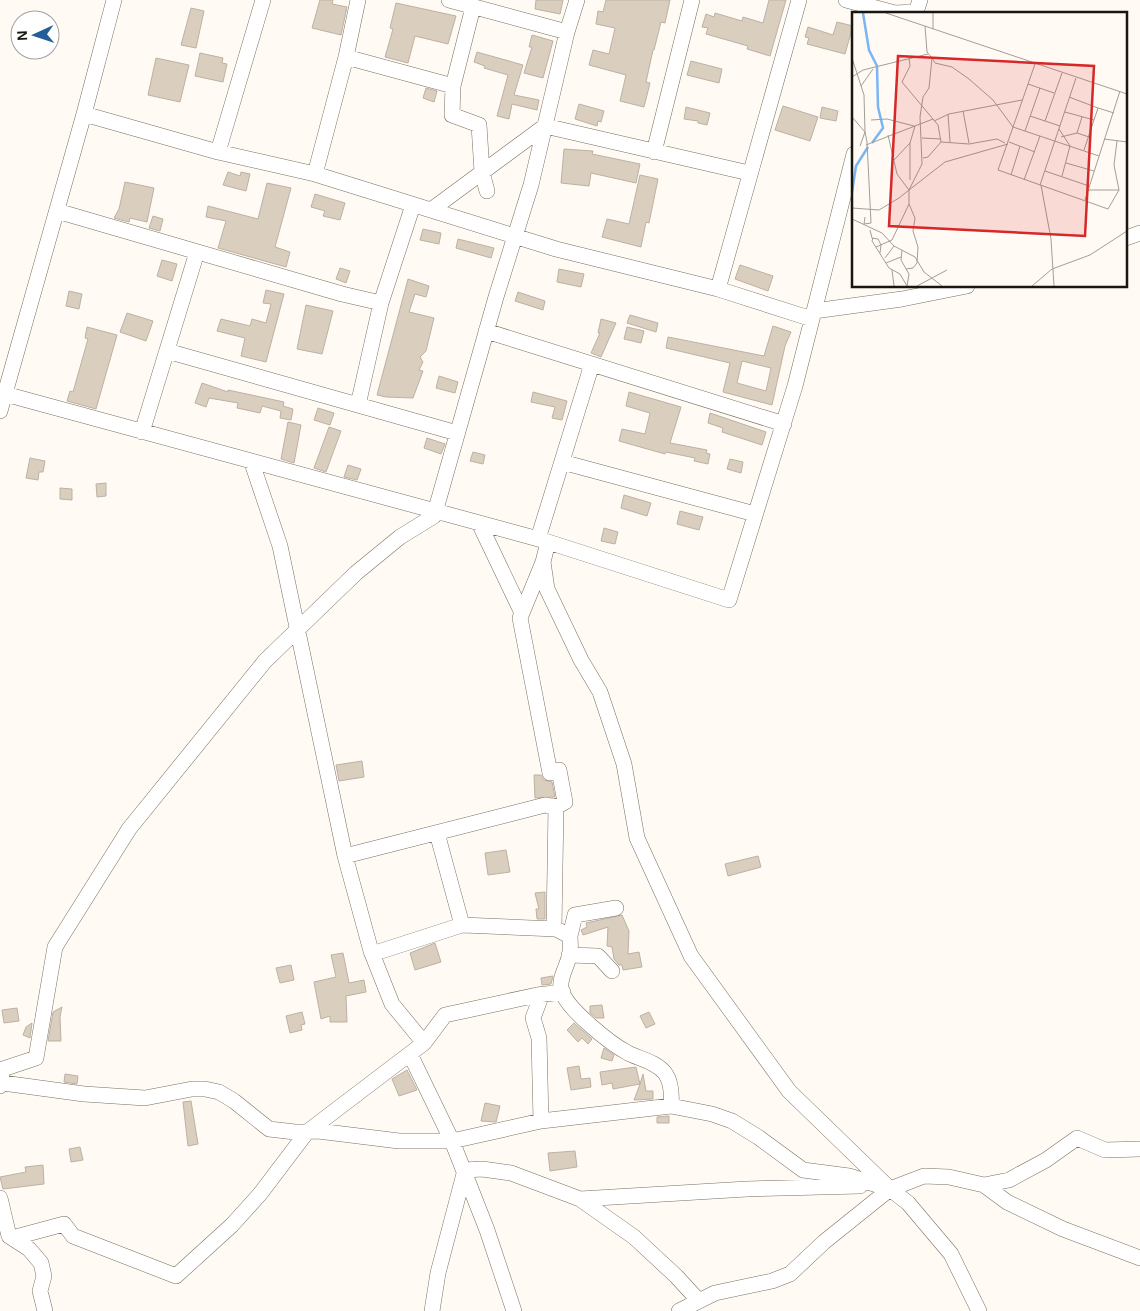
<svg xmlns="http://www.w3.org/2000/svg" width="1140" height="1311" viewBox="0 0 1140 1311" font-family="Helvetica,sans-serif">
	<rect width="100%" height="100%" fill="#fffaf4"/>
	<path fill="#dacebf" stroke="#bdb1a2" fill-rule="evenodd" d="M320,0h13l-1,4 15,3 -6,28 -29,-7z
		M536,0h27l-3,14 -25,-5z
		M606,0h64l-5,23 -4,-1 -7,28h-1l-7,32 4,1 -6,24 -24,-6 6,-26 -37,-10 4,-15 16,4 6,-26 -19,-4 2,-13 5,1z
		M769,0h17l-16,56 -23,-7 1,-3 -42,-12 2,-6 -6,-1 4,-13 8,3 1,-4 27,8 1,-4 20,6z
		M396,3l60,13 -8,28 -33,-8 -7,27 -23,-6 8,-28 -3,-1z
		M191,8l13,3 -8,37 -15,-3z
		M837,22l16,4 -8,28 -38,-10 2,-6 -4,-1 3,-10 25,8z
		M532,35l21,6 -10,37 -19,-5 8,-26h-3z
		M477,52l46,13 -9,30 25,5 -2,10 -25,-6 -3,15 -12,-3 11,-41 -24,-7 1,-2 -11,-4z
		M200,53l23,5 -1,5 5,1 -4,18 -28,-6z
		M156,58l33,7 -9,37 -32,-7z
		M691,61l31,8 -3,14 -32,-8z
		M426,88l11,3 -3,11 -11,-4z
		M579,104l25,7 -3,11 -3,-1 -1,5 -22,-7z
		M783,106l35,11 -8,24 -35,-11z
		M686,107l24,6 -3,12 -9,-2v-2l-14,-2z
		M822,107l16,4 -2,10 -16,-3z
		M564,149l29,2 -1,3 48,10 -4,19 -45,-10 -2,13 -28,-3z
		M228,172l12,4 1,-4 9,2 -4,17 -23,-6z
		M640,175l18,4 -9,44 -3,-1 -5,25 -39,-10 5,-18 22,5z
		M125,182l29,6 -7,34 -17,-4 -1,4 -15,-4 5,-9z
		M267,183l24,5 -16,59 15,5 -4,15 -68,-19 8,-27 -20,-4 2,-11 50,13z
		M315,194l30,9 -5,17 -17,-4 2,-5 -14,-4z
		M153,216l10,3 -3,12 -11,-3z
		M423,229l18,4 -2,11 -19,-4z
		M458,239l36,9 -3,10 -35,-10z
		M162,260l15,4 -5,17 -15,-5z
		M740,265l33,11 -5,15 -33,-12z
		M340,268l10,3 -4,12 -10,-4z
		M559,269l25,5 -3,13 -24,-5z
		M408,279l21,7 -3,11 -11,-3 -6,18 25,6 -8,33 -6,6 3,5 -4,8 4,1 -10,27 -27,-1 -9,-2z
		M266,290l18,4 -18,68 -25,-6 4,-18 -28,-7 4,-12 29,7 2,-7 14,4 5,-19 -8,-1z
		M69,291l13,3 -3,15 -13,-3z
		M518,292l27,9 -2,9 -28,-9z
		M306,305l27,6 -11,43 -25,-5z
		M127,313l26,8 -7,20 -26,-9z
		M630,315l28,8 -2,9 -29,-9z
		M601,319l15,4 -15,34 -10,-4 9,-20h-2z
		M773,326l18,6 -6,14 -13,59 -49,-13 7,-29 -64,-15 2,-11 96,19zM742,361l29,7 -5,23 -29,-8z
		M87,327l30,8 -21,74 -29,-8 3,-10 3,1 15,-53 -3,-1z
		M627,327l17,4 -3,12 -17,-4z
		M439,376l19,6 -3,11 -19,-5z
		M202,383l26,9v-2l56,12 -1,4 10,3 -2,11 -11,-2 1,-7 -19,-5 -2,7 -23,-5 1,-5 -29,-5 -3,9 -11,-4z
		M533,392l34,9 -5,19 -10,-2 3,-11 -24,-5z
		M629,392l52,15 -11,36 37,7 -1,3 4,1 -2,10 -14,-3 1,-3 -29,-6 -1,2 -46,-13 3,-12 23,5 5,-21 -24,-7z
		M318,408l16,5 -4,12 -16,-5z
		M710,413l56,19 -4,13 -40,-13 1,-4 -15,-5z
		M288,422l13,3 -7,38 -13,-4z
		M329,427l12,4 -15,41 -12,-4z
		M427,438l18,6 -4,10 -17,-6z
		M473,452l12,3 -2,9 -13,-3z
		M30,458l15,3 -2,11h-4l-1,8 -12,-2z
		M730,459l13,3 -2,11 -14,-4z
		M348,465l13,4 -4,11 -13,-3z
		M106,483v13l-9,1 -1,-13z
		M60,488l12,1v11l-12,-1z
		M624,495l27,8 -4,13 -26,-8z
		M680,511l23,6 -4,13 -22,-6z
		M604,528l14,4 -3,12 -14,-3z
		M362,761l2,16 -25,4 -3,-16z
		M534,775h7l3,5 8,2 3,15 -20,1z
		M506,850l4,22 -22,3 -3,-22z
		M758,856l3,11 -33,9 -3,-12z
		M545,892v27h-8l-1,-10h3l-4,-16z
		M622,915l7,16 -1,23 11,-2 3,15 -19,3 -1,-5h-3l-5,-6 -2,-12 -5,-1 1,-19 -25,8 -2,-5 6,-3 -1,-4z
		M435,943l6,19 -26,8 -5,-17z
		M343,953l6,30 15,-3 2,12 -20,4 1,26h-17v-6l-9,3 -7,-37 22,-5 -5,-22z
		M291,965l3,15 -14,3 -4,-15z
		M553,976l-2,8 -9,1 -1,-7z
		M602,1005l2,13h-8l-6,-5v-7z
		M62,1007l-2,10 1,24h-13l5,-29z
		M17,1008l2,13 -15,2 -2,-13z
		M302,1012l3,12 -4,1 1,5 -12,3 -4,-17z
		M649,1012l6,12 -9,4 -6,-12z
		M32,1023l-2,15 -7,-3 3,-8z
		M574,1023l18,16 -4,5 -6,-6 -4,4 -11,-12z
		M604,1048l10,7 -2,6 -11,-3z
		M579,1066l2,13 9,-1 1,9 -20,3 -4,-22z
		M636,1067l4,17 3,-10 3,17h7v8l-19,1 6,-16 -27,5 -1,-6 -10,2 -2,-13z
		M407,1070l10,20 -18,6 -7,-17z
		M65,1074l13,2 -1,8 -13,-2z
		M191,1101l7,43 -10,2 -5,-44z
		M485,1103l15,3 -4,16 -15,-1z
		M669,1116v7h-12v-6z
		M80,1147l3,13 -12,2 -2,-13z
		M575,1151l2,16 -27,4 -2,-18z
		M43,1165l1,19 -41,5 -3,-12 26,-5 -1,-5z"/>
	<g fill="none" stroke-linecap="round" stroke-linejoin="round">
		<defs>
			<path id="minor" d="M449,0l118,32
				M846,0l49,13 21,-1 4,-12
				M346,57l107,29 20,-79
				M453,86l-1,29 27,10 3,47 5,19
				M84,114l134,38 97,22 241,75 162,40 94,30
				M218,152l45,-152
				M654,152l38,-152
				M315,174l31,-117 12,-57
				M431,210l114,-84 204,47
				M57,211l285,83 39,9 32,-98
				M1126,238l14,-5
				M718,289l81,-289
				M814,311l88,-12 65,-13
				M486,331l298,93
				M167,351l290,82
				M5,394l537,146 187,60 66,-214 59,-232
				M358,405l23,-102
				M0,411l84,-297 30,-114
				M142,432l55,-180
				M562,462l193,52
				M252,463l28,83 65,310 26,95 21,53 32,39
				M479,523l43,90
				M538,539l54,-175
				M548,542l-5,20 4,27 34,71 19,32 24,72 13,74 54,118 98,135 101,98 -66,53 -34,32 -18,7 -57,12 -36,18
				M543,562l-23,56 30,155 9,-3 6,32 -9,5 -2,121 16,8c0,5 1,11 0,16 -1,12 -11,24 -9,37 4,19 50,55 67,64 12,6 28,9 37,20 7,10 7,22 6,33
				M437,833l25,92
				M345,856l200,-51 11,2
				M570,936l5,-21 41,-7
				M372,954l90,-29 94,4
				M569,955l29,1 14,15
				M410,1054l42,87 35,89 27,81
				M3,1083l-3,-13 36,-12 19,-111 74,-118 136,-168 91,-88 44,-36 34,-21 62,-219 35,-112 36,-153 10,-32
				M0,1086l3,-3 81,11 61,4 47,-9h13l14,3 15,9 35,28 26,3 23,-1 81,10h53l89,-20 130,-15 41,8 20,7 26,16 45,33 46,6 41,13 18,14 43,51 28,57
				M541,1121l-2,-83 -6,-20 9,-24
				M984,1185l25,-5 37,-20 31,-22 28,12 35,-1
				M890,1189l34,-13 25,1 35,8 23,17 56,27 77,29
				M0,1198l9,38 20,13 12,14 3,13 -4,15 5,20
				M580,1199l167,-10 113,-3
				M12,1238l52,-14 9,12 103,40 56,-51 28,-31 47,-62 117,-89 21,-28 92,-20 26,-3
				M432,1311l6,-38 27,-103 17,-1 29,4 69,26 54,38 42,39 23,25"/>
		</defs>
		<use href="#minor" stroke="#7a7062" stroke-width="16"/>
		<use href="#minor" stroke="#fff" stroke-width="15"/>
	</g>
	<g transform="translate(852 12)">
		<rect width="275" height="275" fill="#fffaf4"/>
		<path fill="none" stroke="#7bb6f4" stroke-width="2.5" d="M11,1l6,37 8,16 1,41 5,21 -11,15M0,180l4,-26 12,-19"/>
		<path fill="none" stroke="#a39e98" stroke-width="1" d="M34,1l241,81M81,17v-16M0,46l12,37 1,37 -5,14M57,46l1,8 -8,16 36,43 3,17M80,46l3,5 17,4 17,12 24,21 20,27 86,29M183,52l-37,106 110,39 11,-19h-31M0,65l11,-7 65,-16M176,72l26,9M9,74l12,-17M246,96l16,5M111,99l6,32M213,100l29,8 4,-12 -29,-11M96,102l2,28M178,104l15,5M0,105l13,15 2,10 4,81 -7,1 1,-7M230,105l-5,16 12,4M19,108l16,-1 27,7M82,109l15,-7 73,-14M208,114l-15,-5 17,-48M207,117l11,17 -8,30M173,119l15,-43M36,123l9,39 12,16 36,-28 63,-18M209,125l16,-4M70,126l19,1M252,127l23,3M265,129l-3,24 5,25M157,130l26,10M14,133l67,-26M232,138l10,-30M71,146l5,-1 13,-15 28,2 28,-5 8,4M42,148l16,-17 5,-17M214,151l28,8M193,159l44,15M159,163l9,-29M58,168v-37M172,168l16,-44M188,173l36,-107M189,173l10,54 3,47M233,188l35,-109M0,196l27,2 20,-12 10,-8 13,-26 -2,-47 3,-20 6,-9 3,-30 -5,-6 -2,-26M0,207l30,14 12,13 21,11 9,15 18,14M18,218l2,8 6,1 3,6 -1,8M21,226l-1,3 17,27 11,6 7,12M24,235l16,-7 17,-36v-14M50,238l-1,10 8,14 -2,12M33,246l9,-12M34,251l15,-6M54,257l7,-1 4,-5 1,-16 -5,-16 2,-13 -6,-14M40,258l2,16M65,274l30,-16M180,274l20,-17 38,-14 37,-24"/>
		<path fill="#d62828" fill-opacity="0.15" stroke="#d62828" stroke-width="2.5" d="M46,44l196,10 -9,170 -196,-10z"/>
		<rect width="275" height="275" fill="none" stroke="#19150f" stroke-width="2.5"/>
	</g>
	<g transform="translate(35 35) rotate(267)"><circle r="24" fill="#ffffff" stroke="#a3a19f"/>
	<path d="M0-4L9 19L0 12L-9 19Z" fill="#245e96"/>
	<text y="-8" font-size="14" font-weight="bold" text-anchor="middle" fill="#19150f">N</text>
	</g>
</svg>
